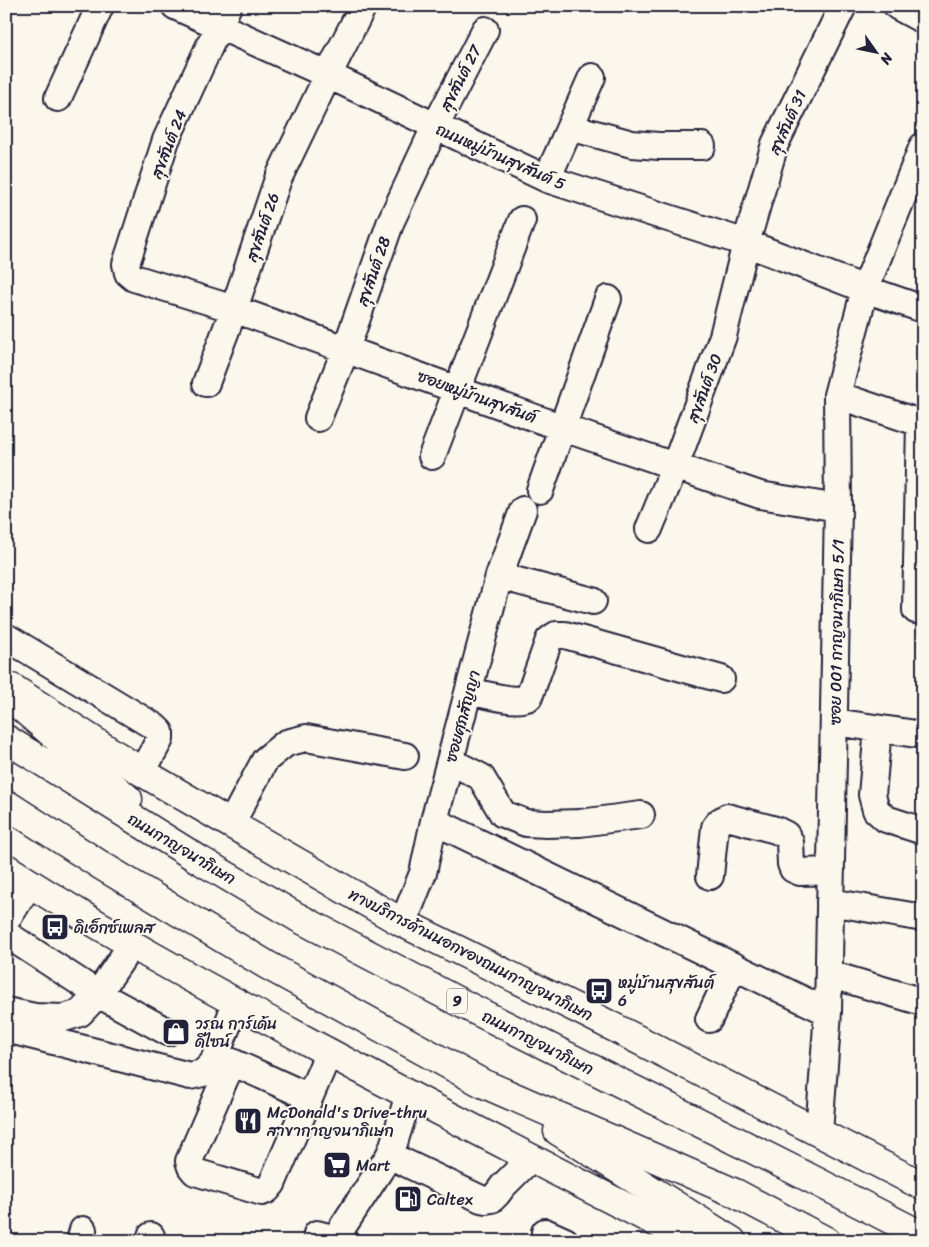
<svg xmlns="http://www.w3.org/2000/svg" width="929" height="1247" viewBox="0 0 929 1247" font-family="Sriracha,'Playpen Sans Thai',sans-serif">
	<rect width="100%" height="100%" fill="#fbf7ec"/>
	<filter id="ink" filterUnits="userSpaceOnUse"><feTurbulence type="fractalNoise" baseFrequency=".02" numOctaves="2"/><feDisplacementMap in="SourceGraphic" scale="10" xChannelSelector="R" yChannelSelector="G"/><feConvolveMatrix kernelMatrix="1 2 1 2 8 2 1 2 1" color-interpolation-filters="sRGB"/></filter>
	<g filter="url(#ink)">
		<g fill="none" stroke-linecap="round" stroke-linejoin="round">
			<defs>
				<path id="minor" d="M175,6l153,69 219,104 199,64 119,46 58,20
					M228,6l-62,134 -40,124 2,9 6,5 100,31 329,119 197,67 78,13
					M897,6l26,14
					M58,98l42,-92
					M570,127l62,17 27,2h43
					M547,179l45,-102
					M206,383l28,-74 44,-130 50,-104 35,-69
					M837,395l86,29
					M318,418l28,-69 45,-128 44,-94 50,-97
					M432,456l90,-236
					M540,490l68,-191
					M649,529l26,-63 48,-130 23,-93 29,-99 68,-138
					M499,576l94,25
					M916,610l4,-187
					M6,637l149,90 5,5v7l-18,33
					M469,691c14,3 48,13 60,6l20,-57 7,-5h9l156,44
					M834,722l89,13
					M878,729l-6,66 4,15 10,9 37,12
					M450,761l31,16 22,37 23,9 21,1 33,-1 61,-8
					M434,821l394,191
					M231,824l34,-64 21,-17 20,-5 99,18
					M710,876l5,-49 4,-5 8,-5 49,13 10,5 4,7 1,22 2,5 7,3 31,-1
					M830,902l93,16
					M6,921l24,-38
					M403,923l20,-50 11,-52 65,-245 24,-66
					M6,934l92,60 70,38
					M829,974l94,28
					M6,1011l29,6 29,1 16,-5 18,-19 34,-50
					M709,1019l25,-53
					M6,1029l184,47 13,-3 10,-10 23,-60
					M216,1056l16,6 -43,99 2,6 4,5 67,20 5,-2 5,-6 57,-132
					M232,1062l77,35
					M409,1095l-16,51 -4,10 6,2 86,41 5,1 6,-1 5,-5 6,-8 27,-27
					M819,1132l9,-120 10,-504 -1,-113 28,-106 58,-143
					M545,1232l20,9
					M317,1234l15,4 6,-4 51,-78
					M80,1241l3,-11
					M150,1241l1,-5"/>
				<path id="major" d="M12,688l130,84 89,52 172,99 185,91 335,172
					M6,868c97,63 199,118 301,173 122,65 244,128 366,190l25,10"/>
				<path id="highway" d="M6,694l122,105
					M6,739l192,120 99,58 162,85 341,171 123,63
					M6,804l96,62 165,99 215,118 253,110 91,48
					M558,1131l174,110"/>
			</defs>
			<use href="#minor" stroke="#22223b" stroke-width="30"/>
			<use href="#major" stroke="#22223b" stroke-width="31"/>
			<use href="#highway" stroke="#22223b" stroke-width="31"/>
			<use href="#minor" stroke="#fbf7ec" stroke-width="26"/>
			<use href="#major" stroke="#fbf7ec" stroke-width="28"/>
			<use href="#highway" stroke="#fbf7ec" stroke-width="28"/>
		</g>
	</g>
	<defs>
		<symbol id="bus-square" viewBox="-11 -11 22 22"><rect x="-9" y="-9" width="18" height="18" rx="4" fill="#22223b" stroke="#fbf7ec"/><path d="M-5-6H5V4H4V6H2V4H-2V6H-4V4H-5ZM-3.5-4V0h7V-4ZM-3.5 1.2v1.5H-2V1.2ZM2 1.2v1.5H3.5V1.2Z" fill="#fff"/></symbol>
		<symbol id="shop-square" viewBox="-11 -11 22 22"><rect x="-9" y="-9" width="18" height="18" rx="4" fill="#22223b" stroke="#fbf7ec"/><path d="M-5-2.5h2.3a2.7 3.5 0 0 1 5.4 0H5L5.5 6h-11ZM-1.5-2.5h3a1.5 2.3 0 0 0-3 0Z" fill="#fff"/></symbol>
		<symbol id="restaurant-square" viewBox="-11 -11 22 22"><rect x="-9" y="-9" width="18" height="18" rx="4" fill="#22223b" stroke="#fbf7ec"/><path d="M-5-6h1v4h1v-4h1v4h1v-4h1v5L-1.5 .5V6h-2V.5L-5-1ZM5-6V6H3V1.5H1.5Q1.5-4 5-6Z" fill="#fff"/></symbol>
		<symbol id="supermarket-square" viewBox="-11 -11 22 22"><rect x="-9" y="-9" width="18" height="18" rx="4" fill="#22223b" stroke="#fbf7ec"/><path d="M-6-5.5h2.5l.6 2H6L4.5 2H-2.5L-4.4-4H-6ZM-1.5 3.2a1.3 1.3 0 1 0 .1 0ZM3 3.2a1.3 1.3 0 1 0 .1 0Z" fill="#fff"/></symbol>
		<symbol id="fuel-square" viewBox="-11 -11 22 22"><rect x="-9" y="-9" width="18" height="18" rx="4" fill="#22223b" stroke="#fbf7ec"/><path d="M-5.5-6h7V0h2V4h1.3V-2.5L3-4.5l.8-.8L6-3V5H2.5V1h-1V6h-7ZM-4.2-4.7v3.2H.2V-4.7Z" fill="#fff"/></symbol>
	</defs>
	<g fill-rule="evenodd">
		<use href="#bus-square" x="39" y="911" width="32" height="32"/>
		<use href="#bus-square" x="583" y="975" width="32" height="32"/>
		<use href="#shop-square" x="160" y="1016" width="32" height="32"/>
		<use href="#restaurant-square" x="232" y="1105" width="32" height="32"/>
		<use href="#supermarket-square" x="321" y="1149" width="32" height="32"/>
		<use href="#fuel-square" x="392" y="1183" width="32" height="32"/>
	</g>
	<g text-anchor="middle" stroke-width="4" stroke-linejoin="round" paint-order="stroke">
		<rect fill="#fbf7ec" stroke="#636270" stroke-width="1" x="447" y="988.5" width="20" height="25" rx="4"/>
		<g font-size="15" font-weight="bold" fill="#22223b">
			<text x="457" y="1006">9</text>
		</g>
		<g font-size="16" fill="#22223b" stroke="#fbf7ec">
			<text transform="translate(460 78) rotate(-63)" y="6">สุขสันต์ 27</text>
			<text transform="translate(787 122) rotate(-66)" y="6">สุขสันต์ 31</text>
			<text transform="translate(168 144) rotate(-69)" y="6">สุขสันต์ 24</text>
			<text transform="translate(501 156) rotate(24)" y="6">ถนนหมู่บ้านสุขสันต์ 5</text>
			<text transform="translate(262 227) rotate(-71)" y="6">สุขสันต์ 26</text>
			<text transform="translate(373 271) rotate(-71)" y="6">สุขสันต์ 28</text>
			<text transform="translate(704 388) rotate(-70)" y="6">สุขสันต์ 30</text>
			<text transform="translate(477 396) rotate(20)" y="6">ซอยหมู่บ้านสุขสันต์</text>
			<text transform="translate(836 632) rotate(-89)" y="6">ซอย 001 กาญจนาภิเษก 5/1</text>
			<text transform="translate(462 716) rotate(-75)" y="6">ซอยศุภสัญญา</text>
			<text transform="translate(182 848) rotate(31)" y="6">ถนนกาญจนาภิเษก</text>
			<text transform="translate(471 954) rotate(27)" y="6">ทางบริการด้านนอกของถนนกาญจนาภิเษก</text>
			<text transform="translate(538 1042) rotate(27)" y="6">ถนนกาญจนาภิเษก</text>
		</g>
		<g font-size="16" fill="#22223b" stroke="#fbf7ec" text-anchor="start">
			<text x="74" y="933">ดิเอ็กซ์เพลส</text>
			<text x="618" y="988">หมู่บ้านสุขสันต์<tspan x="618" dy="18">6</tspan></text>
			<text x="195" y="1029">วรุณ การ์เด้น<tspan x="195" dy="18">ดีไซน์</tspan></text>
			<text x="267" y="1118">McDonald's Drive-thru<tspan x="267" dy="18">สาขากาญจนาภิเษก</tspan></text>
			<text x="356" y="1171">Mart</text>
			<text x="427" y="1205">Caltex</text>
		</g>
	</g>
	<rect width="929" height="1247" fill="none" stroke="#fbf7ec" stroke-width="25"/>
	<rect x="12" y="12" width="904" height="1222" fill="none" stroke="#22223b" stroke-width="2" filter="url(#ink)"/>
	<g transform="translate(876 52) rotate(123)" stroke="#fbf7ec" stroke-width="4" paint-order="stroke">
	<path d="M0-4L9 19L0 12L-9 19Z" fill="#22223b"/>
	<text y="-8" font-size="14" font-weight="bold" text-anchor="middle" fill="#22223b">N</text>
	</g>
</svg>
